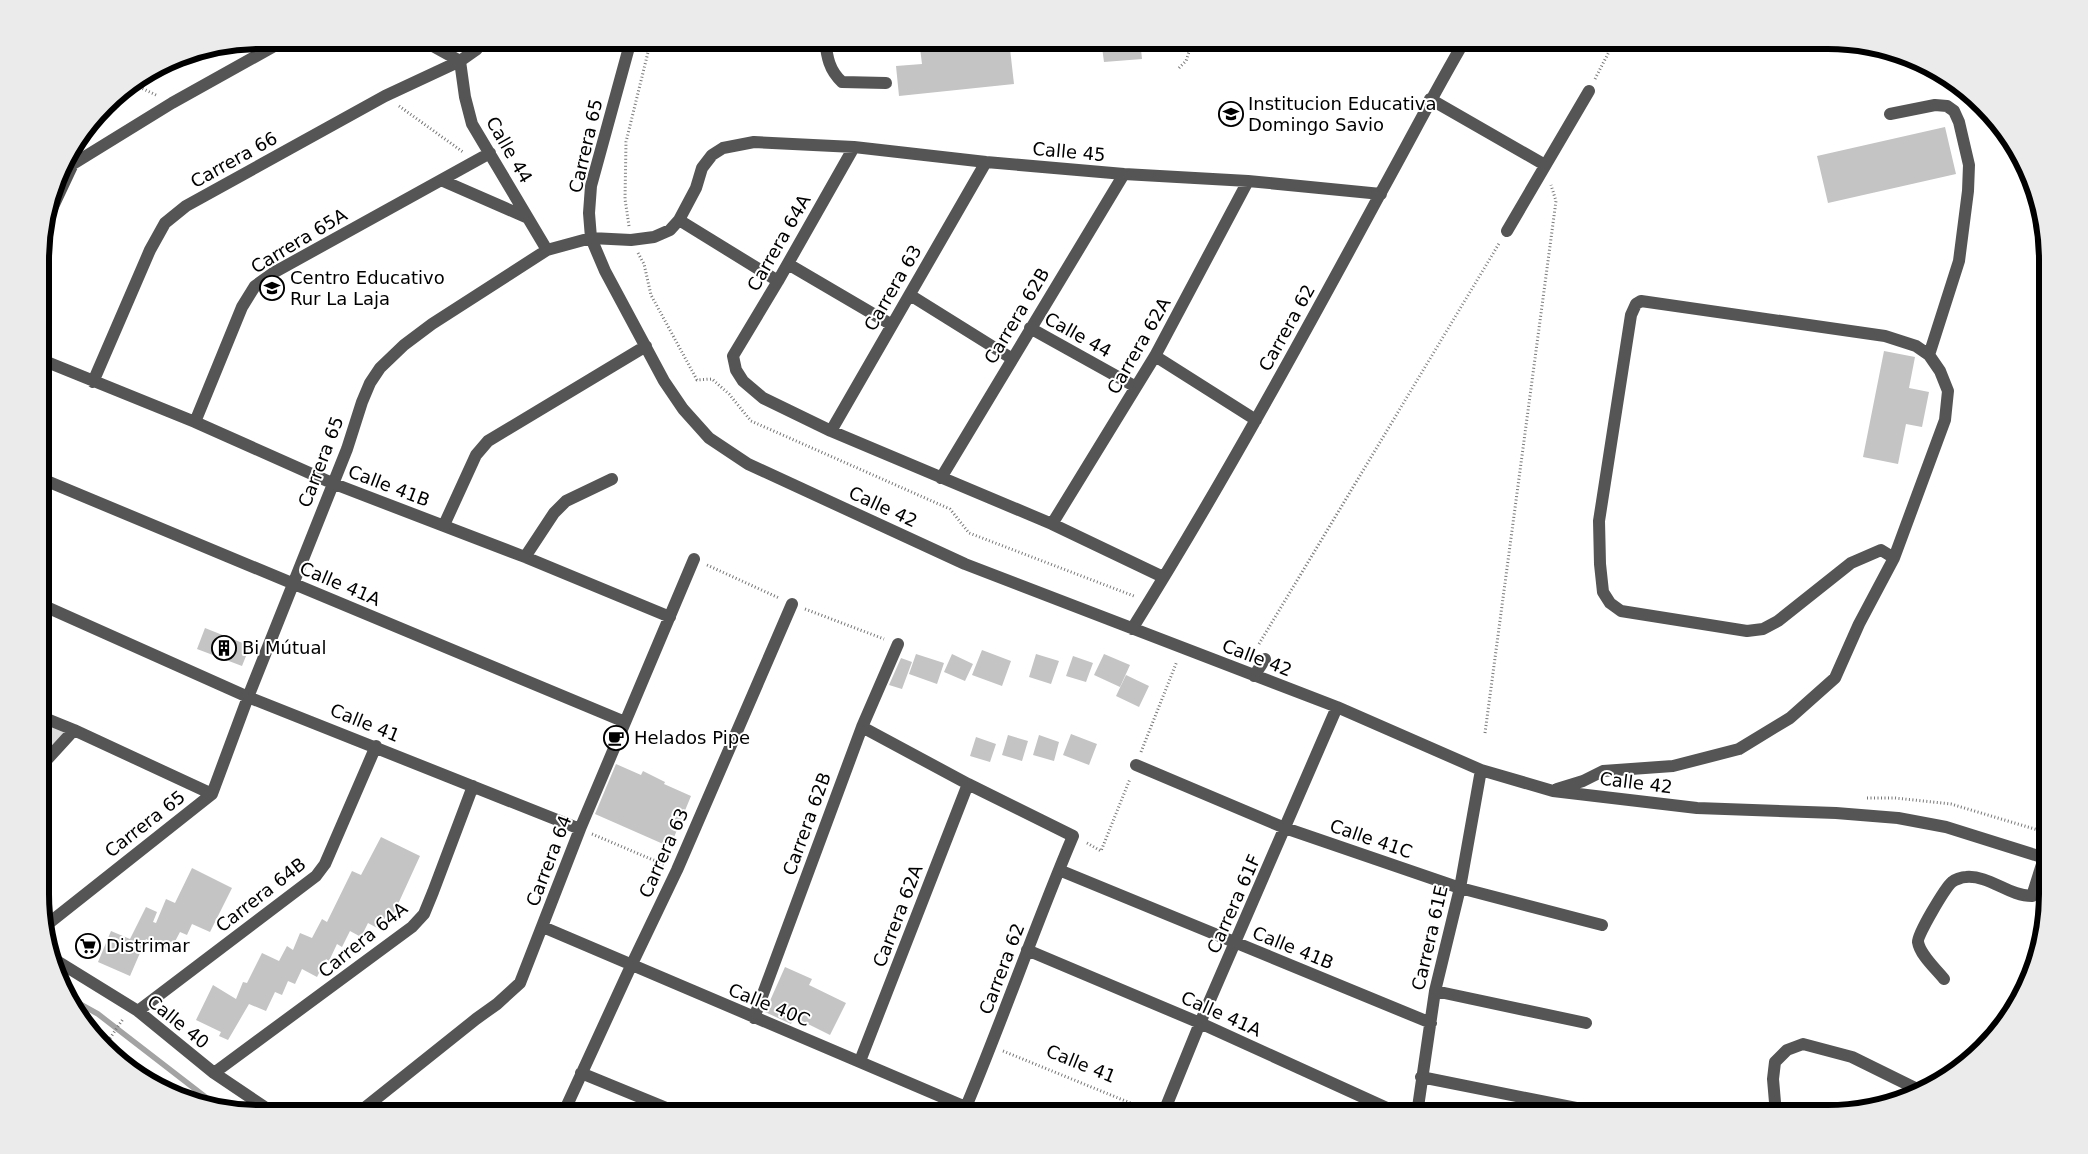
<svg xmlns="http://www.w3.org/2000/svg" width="2088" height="1154" viewBox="0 0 2088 1154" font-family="'DejaVu Sans',sans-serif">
	<rect width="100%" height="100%" fill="#fff"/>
	<path fill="#dcdcdc" d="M42,717l32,13 -32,33z"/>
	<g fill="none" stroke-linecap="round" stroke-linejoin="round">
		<path stroke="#a3a3a3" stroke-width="5.5" d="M71,999l27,15 123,95"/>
	</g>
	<path fill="#c4c4c4" d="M919,40h90l5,44 -115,12 -3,-30 26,-2z
		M1101,40h39l2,19 -38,3z
		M1945,127l11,47 -128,29 -11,-47z
		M1884,351l31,6 -6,31 20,4 -7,35 -16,-3 -8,40 -35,-7z
		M205,628l45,18 -8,20 -45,-17z
		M982,650l29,11 -9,25 -30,-11z
		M916,654l28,9 -7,21 -28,-10z
		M952,654l21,10 -8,17 -21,-9z
		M1036,654l23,7 -8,23 -22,-7z
		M1104,654l26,11 -10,22 -26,-12z
		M1073,656l20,7 -7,19 -20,-6z
		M901,658l11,4 -10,27 -13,-4z
		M1126,675l23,11 -10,21 -23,-11z
		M1071,734l26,10 -8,21 -26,-10z
		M1008,735l20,6 -6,20 -20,-6z
		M1039,735l20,7 -5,19 -21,-6z
		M976,737l20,7 -6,18 -20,-6z
		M616,764l25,11 2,-4 22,11 -1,2 27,12 -21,51 -75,-33z
		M381,837l39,19 -27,59 -5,-3 -9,17 -11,-6 -7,14 -11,-6 -8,16 -5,-3 -8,17 -3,-2 -9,18 -15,-8 -7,15 -7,-3 -6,14 -7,-3 -9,19 -17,-7 -21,36 -9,-4 2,-4 -25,-12 17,-35 23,14 7,-17 4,1 15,-30 17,8 8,-15 6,4 7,-17 12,5 10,-19 5,3 25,-51 9,4z
		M192,868l40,20 -22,44 -18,-8 -5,11 -7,-3 -10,19 -24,-12 -16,37 -32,-14 13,-31 19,8 16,-32 11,5 -4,10 3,1 10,-24 9,4z
		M785,967l27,12 -3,6 37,18 -16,32 -36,-18 -3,7 -26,-12z"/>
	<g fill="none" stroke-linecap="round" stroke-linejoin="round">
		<path stroke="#777" stroke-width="3" stroke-dasharray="1 2.5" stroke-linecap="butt" d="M1179,68l7,-7 7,-21
			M1595,79l20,-39
			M133,84l23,11
			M399,106l64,46
			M629,226l-4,-27 1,-57 25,-102
			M638,253l6,11 7,31 46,85 15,-1 17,15 22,27 199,88 19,24 165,63
			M707,565l72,33
			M805,609l79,30
			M1259,644l241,-402
			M1485,733l71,-532 -5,-16
			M1141,752l36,-91
			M1867,798h28l56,6 97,29
			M592,834l73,31
			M1087,843l14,8 29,-72
			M106,1044l17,-25
			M1003,1051l147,60"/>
		<path stroke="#555" stroke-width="12" d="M422,40l38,21 5,36 7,27 75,126
			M631,40l-40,146 -2,27 2,25 14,33 59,110 19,28 26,29 39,26 217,100 372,143 144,63 72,21 144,17 139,5 62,5 48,9 102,32
			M825,40c2,17 4,30 17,42l44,1
			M1430,99l115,66
			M1890,114l45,-9 12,1 7,5 5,11 10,43 -1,26 -9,70 -30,94
			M854,147l-76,134 -45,75 3,14 7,11 20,17 68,33 221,93 111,53
			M441,180l87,38
			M679,220l99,61
			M42,230l31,-66 99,-61 113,-63
			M1507,231l82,-140
			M788,264l104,61
			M910,295l101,63
			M1030,328l106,59
			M1155,356l101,64
			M42,360l153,62 137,61 193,74 145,60
			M93,382l57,-132 15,-27 21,-17 199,-110 75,-35 17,-12
			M195,422l47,-115 13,-21 18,-13 217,-120
			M831,431l155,-269
			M941,478l183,-304
			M42,479l583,243
			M1052,524l103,-168 93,-175
			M444,525l32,-70 12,-14 158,-95
			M525,557l29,-44 12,-12 46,-22
			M42,605l206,92 332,132
			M1132,629c88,-141 168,-287 247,-433 29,-52 56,-105 86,-156
			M1254,676l11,-17
			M42,717l32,13 138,64
			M862,727l106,57 105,52c-39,92 -71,186 -110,278
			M42,765l32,-35
			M1136,765l149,63 175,60 142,37
			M1557,789l26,-8 20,-10 70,-5 66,-17 51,-31 45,-40 24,-54 35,-66 51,-138 3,-29 -8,-20 -11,-16 -13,-9 -31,-10 -244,-35 -5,3 -5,11 -32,206 1,43 3,28 7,11 11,8 126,20 16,-2 15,-8 73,-58 30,-13 13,8
			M1059,870l372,153
			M44,927l168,-133 36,-97 99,-248 15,-47 8,-19 10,-15 24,-23 28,-21 115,-74 44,-12 40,2 23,-3 16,-7 9,-10 17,-32 6,-20 10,-13 11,-7 31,-6 100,5 132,15 138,12 124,7 133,13
			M543,927l439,187
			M1027,950l173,73 200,91
			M57,961l81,50 76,62 61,41
			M1944,979c-8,-10 -24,-24 -26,-37 -1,-7 27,-54 34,-60 2,-2 10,-5 14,-5 23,-2 43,19 66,19l12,-38
			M1435,991l151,32
			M138,1011l178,-135 9,-12 51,-118
			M754,1018l108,-291 36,-83
			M860,1061l108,-277
			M214,1073l198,-146 12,-13 9,-22 40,-106
			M581,1073l100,41
			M1421,1077l155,31 12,6
			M357,1114l119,-95 21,-15 23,-21 60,-154 114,-270
			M563,1114l68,-148 46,-96 115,-266
			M1163,1114l37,-91 137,-316
			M1417,1114l18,-123 25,-103 21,-118
			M1776,1114l-3,-35 2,-17 12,-12 16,-6 49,13 69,34"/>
	</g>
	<defs>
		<symbol id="school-ring" viewBox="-11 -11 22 22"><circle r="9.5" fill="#fff" stroke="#000" stroke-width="1.5"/><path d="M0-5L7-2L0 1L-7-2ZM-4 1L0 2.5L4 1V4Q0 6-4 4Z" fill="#000"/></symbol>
		<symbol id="building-ring" viewBox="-11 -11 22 22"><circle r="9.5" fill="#fff" stroke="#000" stroke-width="1.5"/><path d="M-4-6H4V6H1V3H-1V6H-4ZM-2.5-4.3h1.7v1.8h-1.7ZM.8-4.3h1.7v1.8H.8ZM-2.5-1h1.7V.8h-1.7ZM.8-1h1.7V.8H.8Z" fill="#000"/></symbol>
		<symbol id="cafe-ring" viewBox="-11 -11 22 22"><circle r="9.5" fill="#fff" stroke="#000" stroke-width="1.5"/><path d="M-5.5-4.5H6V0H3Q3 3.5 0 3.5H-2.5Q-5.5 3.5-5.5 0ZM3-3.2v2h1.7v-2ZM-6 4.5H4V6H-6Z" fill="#000"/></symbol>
		<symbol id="supermarket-ring" viewBox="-11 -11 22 22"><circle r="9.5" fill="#fff" stroke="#000" stroke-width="1.5"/><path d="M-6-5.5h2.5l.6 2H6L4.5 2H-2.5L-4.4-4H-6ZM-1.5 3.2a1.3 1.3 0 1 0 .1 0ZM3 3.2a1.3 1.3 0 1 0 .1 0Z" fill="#000"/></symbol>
	</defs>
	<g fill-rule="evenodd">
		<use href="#school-ring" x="1217" y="100" width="28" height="28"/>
		<use href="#school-ring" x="258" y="274" width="28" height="28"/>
		<use href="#building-ring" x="210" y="634" width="28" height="28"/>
		<use href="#cafe-ring" x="602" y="724" width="28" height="28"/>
		<use href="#supermarket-ring" x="74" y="932" width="28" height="28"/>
	</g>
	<g text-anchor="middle" stroke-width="4" stroke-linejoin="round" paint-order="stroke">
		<g font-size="18" fill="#000" stroke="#fff" text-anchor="start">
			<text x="1248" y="110">Institucion Educativa<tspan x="1248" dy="21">Domingo Savio</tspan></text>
			<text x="290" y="284">Centro Educativo<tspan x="290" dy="21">Rur La Laja</tspan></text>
			<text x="242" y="654">Bi Mútual</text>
			<text x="634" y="744">Helados Pipe</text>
			<text x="106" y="952">Distrimar</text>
		</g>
		<g font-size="18" fill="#000" stroke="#fff">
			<text transform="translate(586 146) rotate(-77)" y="6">Carrera 65</text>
			<text transform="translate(509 150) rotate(60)" y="6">Calle 44</text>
			<text transform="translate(1069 152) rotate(5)" y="6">Calle 45</text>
			<text transform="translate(234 160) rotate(-29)" y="6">Carrera 66</text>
			<text transform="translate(299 241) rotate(-31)" y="6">Carrera 65A</text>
			<text transform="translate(779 243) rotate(-60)" y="6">Carrera 64A</text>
			<text transform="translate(893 288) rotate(-60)" y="6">Carrera 63</text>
			<text transform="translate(1017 316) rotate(-59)" y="6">Carrera 62B</text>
			<text transform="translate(1287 328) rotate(-61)" y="6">Carrera 62</text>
			<text transform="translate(1078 335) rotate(29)" y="6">Calle 44</text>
			<text transform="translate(1139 346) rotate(-60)" y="6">Carrera 62A</text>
			<text transform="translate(321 462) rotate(-69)" y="6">Carrera 65</text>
			<text transform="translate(389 486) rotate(21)" y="6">Calle 41B</text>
			<text transform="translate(883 507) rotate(25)" y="6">Calle 42</text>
			<text transform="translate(340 584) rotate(23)" y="6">Calle 41A</text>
			<text transform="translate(1257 658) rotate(21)" y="6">Calle 42</text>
			<text transform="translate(365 723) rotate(22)" y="6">Calle 41</text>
			<text transform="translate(1636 783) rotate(7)" y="6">Calle 42</text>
			<text transform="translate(145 824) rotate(-38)" y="6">Carrera 65</text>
			<text transform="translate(807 824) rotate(-70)" y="6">Carrera 62B</text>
			<text transform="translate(1371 839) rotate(19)" y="6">Calle 41C</text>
			<text transform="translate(664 853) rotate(-66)" y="6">Carrera 63</text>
			<text transform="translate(549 861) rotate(-69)" y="6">Carrera 64</text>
			<text transform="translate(261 895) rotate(-38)" y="6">Carrera 64B</text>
			<text transform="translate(1234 904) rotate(-66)" y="6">Carrera 61F</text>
			<text transform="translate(898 916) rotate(-69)" y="6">Carrera 62A</text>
			<text transform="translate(1430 938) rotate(-77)" y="6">Carrera 61E</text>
			<text transform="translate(363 940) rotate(-39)" y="6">Carrera 64A</text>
			<text transform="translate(1293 948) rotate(22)" y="6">Calle 41B</text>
			<text transform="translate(1002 969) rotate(-69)" y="6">Carrera 62</text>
			<text transform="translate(769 1005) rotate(22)" y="6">Calle 40C</text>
			<text transform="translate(1221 1014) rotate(24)" y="6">Calle 41A</text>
			<text transform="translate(178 1022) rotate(39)" y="6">Calle 40</text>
			<text transform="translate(1081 1064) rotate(22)" y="6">Calle 41</text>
		</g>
	</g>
	<path d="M0 0H2088V1154H0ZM260 49H1828A211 211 0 0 1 2039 260V894A211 211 0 0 1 1828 1105H260A211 211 0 0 1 49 894V260A211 211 0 0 1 260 49Z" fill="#ebebeb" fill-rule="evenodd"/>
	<path fill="none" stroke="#000" stroke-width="6" d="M260 49H1828A211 211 0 0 1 2039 260V894A211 211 0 0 1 1828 1105H260A211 211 0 0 1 49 894V260A211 211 0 0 1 260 49Z"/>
</svg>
